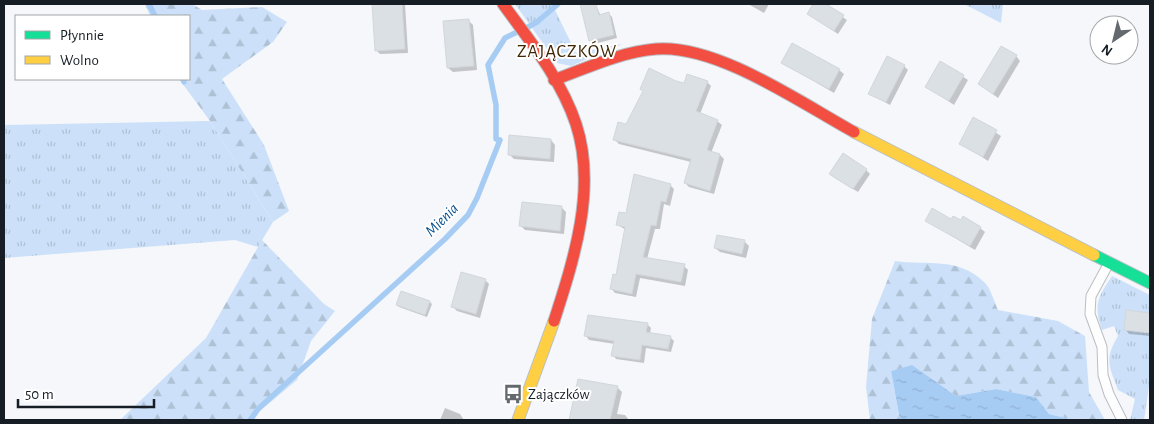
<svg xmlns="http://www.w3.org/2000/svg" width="1154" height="424" viewBox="0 0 1154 424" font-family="'Alegreya Sans',sans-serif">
	<defs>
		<pattern id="grass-tufts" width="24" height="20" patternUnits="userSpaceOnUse" patternTransform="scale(1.25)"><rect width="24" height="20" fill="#cce1f9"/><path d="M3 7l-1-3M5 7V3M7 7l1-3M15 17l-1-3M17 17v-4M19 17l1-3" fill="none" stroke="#aec1d5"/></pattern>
		<pattern id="forest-firs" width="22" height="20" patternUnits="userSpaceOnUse" patternTransform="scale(1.25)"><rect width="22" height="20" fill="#cce1f9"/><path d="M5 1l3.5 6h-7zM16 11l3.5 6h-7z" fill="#aec1d5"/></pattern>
		<pattern id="water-ripples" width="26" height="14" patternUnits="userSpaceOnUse" patternTransform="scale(1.25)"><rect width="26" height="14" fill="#a7ccf4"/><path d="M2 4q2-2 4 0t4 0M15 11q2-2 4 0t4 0" fill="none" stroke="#8fafd1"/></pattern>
	</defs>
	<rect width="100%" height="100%" fill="#f5f7fa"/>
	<path fill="url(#grass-tufts)" d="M515,4h44l-4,6 21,43 46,-9 -51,22 -14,-3z
		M964,4h39l-2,19z
		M210,121l63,101 -15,25 -23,-7 -231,18v-133z
		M1112,276l38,19v85l-6,40h-14l5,-21 -17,-9c-9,-24 -14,-31 0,-54l-4,-10 -12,4c-9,-25 -4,-33 10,-54z"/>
	<path fill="url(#forest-firs)" d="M145,4h47l10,6 60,-3 25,15 -14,20 -51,37 42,66 25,66 -16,11 -63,-101 -31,-42h10v-63h-39z
		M262,240l62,64 11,7 -24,30 -14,39 -37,31 -6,9h-134l86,-82z
		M895,261c32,5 62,-5 89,21 7,6 10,20 14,28l60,11 27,15 4,56 16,28h-31l-25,-6 -13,-17 -40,-8 -40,7 -44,-30 -21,5 9,49h-30l-4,-33 6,-68z"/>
	<path fill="url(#water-ripples)" d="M912,365l44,31 40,-7 40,8 13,17 25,6h-174l-9,-49z"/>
	<path fill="#0003" d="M373,4h32l3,49 -28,1 -4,-4z
		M595,4l6,12 7,-3 4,4 5,21 -23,6 -4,-4z
		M748,4h21l-5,9z
		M815,4h9l23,16 -9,14 -29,-20z
		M468,20l5,5 4,45 -24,2 -5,-4z
		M1016,56l4,5 -22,37 -19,-14z
		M940,62l28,18 -14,25 -28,-19z
		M783,63l56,7 5,4 -10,19z
		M904,66l4,4 -18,35 -20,-11z
		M676,82l8,2 23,-2 4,4 -11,28 17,7 5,4 -11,28 9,2 4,4 -10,35 -25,-7 -4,-4 6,-21 -72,-18 -4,-4 12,-14z
		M974,119l27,17 -13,25 -27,-18z
		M551,140l4,5 -1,17 -40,-3 -5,-5z
		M866,170l4,4 -12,18 -23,-14z
		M670,185l4,4 -4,17 -6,-2 -4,25h-5l-8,30 37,7 4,4 -3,16 -45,-8 -4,19 -21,-4 -4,-5 6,-12 9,-46 -8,-5 8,-10z
		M562,208l4,4 -2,22 -39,-4 -4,-4z
		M927,221h25l28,7 5,4 -10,18z
		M744,241l5,5 -3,12 -26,-6 -5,-4z
		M485,280l4,4 -9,34 -23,-7 -4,-4z
		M402,292l28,10 2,2 -5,13 -28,-10 -2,-2z
		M1127,311l23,3v22l-21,-2 -4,-5z
		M647,324l4,4 -1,5 20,4 4,4 -3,11 -25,-4 -2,15 -28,-4 -3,-4 2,-11 -26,-4 -3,-4z
		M579,380l38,7 5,5 -5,22 8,1 4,5h-58z
		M445,408l15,6 4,6h-24z"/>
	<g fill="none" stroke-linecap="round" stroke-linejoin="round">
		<path stroke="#a7ccf4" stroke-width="5.5" d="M149,4l6,12
			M528,27l9,-5 21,-18
			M183,79l1,3
			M250,420l8,-11 187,-170 23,-24 9,-17 23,-58 -4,-1v-34l-8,-40 17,-27 12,-6"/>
	</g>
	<path fill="#dbe0e5" stroke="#d2d7dc" d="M372,4h30l3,45 -30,2z
		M580,4h16l3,11 10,-3 5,23 -25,6z
		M813,4h13l18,11 -10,16 -27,-17z
		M469,19l5,47 -27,2 -4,-47z
		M792,43l48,26 -11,20 -48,-26z
		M1001,46l16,9 -24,39 -15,-10z
		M887,56l18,9 -19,37 -18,-8z
		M940,61l24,14 -15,26 -24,-14z
		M649,68l27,13 8,2 3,-9 21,7 -12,30 22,9 -11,30 13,4 -10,37 -26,-8 7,-24 -78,-19 5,-18 8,2 17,-33 -3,-2z
		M973,117l24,13 -14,27 -24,-13z
		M509,135l42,4 -1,20 -42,-4z
		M843,153l24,16 -14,20 -24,-15z
		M634,174l37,10 -5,18 -5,-1 -5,25 -5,-1 -8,32 42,7 -4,18 -45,-8 -4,20 -22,-5 3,-15 3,1 9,-48 -9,-2 3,-13 7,1z
		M522,202l40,4 -2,25 -41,-5z
		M932,208l19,11 2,-3 8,4 2,-4 18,11 -11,19 -45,-25z
		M717,235l28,5 -3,14 -28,-6z
		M461,272l25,7 -10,35 -25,-7z
		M401,291l29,10 -5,14 -29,-10z
		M1126,310l24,3v20l-26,-3z
		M588,315l60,8 -2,9 25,4 -3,13 -26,-4 -2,15 -29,-4 3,-15 -30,-5z
		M578,379l40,7 -8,34h-41z"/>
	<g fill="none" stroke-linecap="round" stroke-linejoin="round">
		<defs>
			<path id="lane" d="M1109,263l-18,33 -1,18 12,33 1,28 6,19 13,26"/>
			<path id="fast" d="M1094,255l56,28"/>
			<path id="slow" d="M854,132l240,123
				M518,420l36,-99"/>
			<path id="jam" d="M503,4c27,37 58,75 73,120 21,64 -2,135 -22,197
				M554,80c33,-12 66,-28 102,-31 61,-5 145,54 198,83"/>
		</defs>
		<use href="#lane" stroke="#babec4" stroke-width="11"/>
		<use href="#fast" stroke="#babec4" stroke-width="13"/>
		<use href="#slow" stroke="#babec4" stroke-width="13"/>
		<use href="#jam" stroke="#babec4" stroke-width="13"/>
		<use href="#lane" stroke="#fefefe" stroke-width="9"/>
		<use href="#fast" stroke="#16e098" stroke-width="11"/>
		<use href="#slow" stroke="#ffcf43" stroke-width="11"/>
		<use href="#jam" stroke="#f24e42" stroke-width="11"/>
	</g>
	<defs>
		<symbol id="bus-bare" viewBox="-9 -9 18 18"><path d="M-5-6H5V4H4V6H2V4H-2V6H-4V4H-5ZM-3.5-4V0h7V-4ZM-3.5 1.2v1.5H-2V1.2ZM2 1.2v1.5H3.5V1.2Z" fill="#646970" stroke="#fff" stroke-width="2.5" paint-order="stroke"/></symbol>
	</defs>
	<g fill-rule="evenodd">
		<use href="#bus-bare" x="499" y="380" width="28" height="28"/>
	</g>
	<g text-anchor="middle" stroke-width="4" stroke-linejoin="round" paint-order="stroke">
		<g font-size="15" fill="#161d25" stroke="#fff" text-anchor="start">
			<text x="528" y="399">Zajączków</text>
		</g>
		<g font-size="16" font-style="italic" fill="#074f8f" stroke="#fff">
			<text transform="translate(441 219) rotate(-45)" y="6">Mienia</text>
		</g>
		<g font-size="18" letter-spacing="1" fill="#3e2602" stroke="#fff">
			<text x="567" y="57">ZAJĄCZKÓW</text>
		</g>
	</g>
	<rect width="1154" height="424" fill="none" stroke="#161d25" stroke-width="10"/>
	<rect x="15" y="15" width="175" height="65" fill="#ffffff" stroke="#a2a5a8"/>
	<rect x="25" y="31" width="25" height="8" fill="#16e098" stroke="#a2a5a8"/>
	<text x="60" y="40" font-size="15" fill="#161d25">Płynnie</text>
	<rect x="25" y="56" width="25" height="8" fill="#ffcf43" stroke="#a2a5a8"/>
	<text x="60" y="65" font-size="15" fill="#161d25">Wolno</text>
	<g transform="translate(1114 40) rotate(215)"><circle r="24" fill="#ffffff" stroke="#a2a5a8"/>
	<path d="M0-4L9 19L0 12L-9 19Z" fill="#646970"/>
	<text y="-8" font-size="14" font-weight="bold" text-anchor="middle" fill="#161d25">N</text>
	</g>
	<path d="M18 399v8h136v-8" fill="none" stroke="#161d25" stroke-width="2.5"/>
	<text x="25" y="399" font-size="15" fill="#161d25" stroke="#ffffff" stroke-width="4" paint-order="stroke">50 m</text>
</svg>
